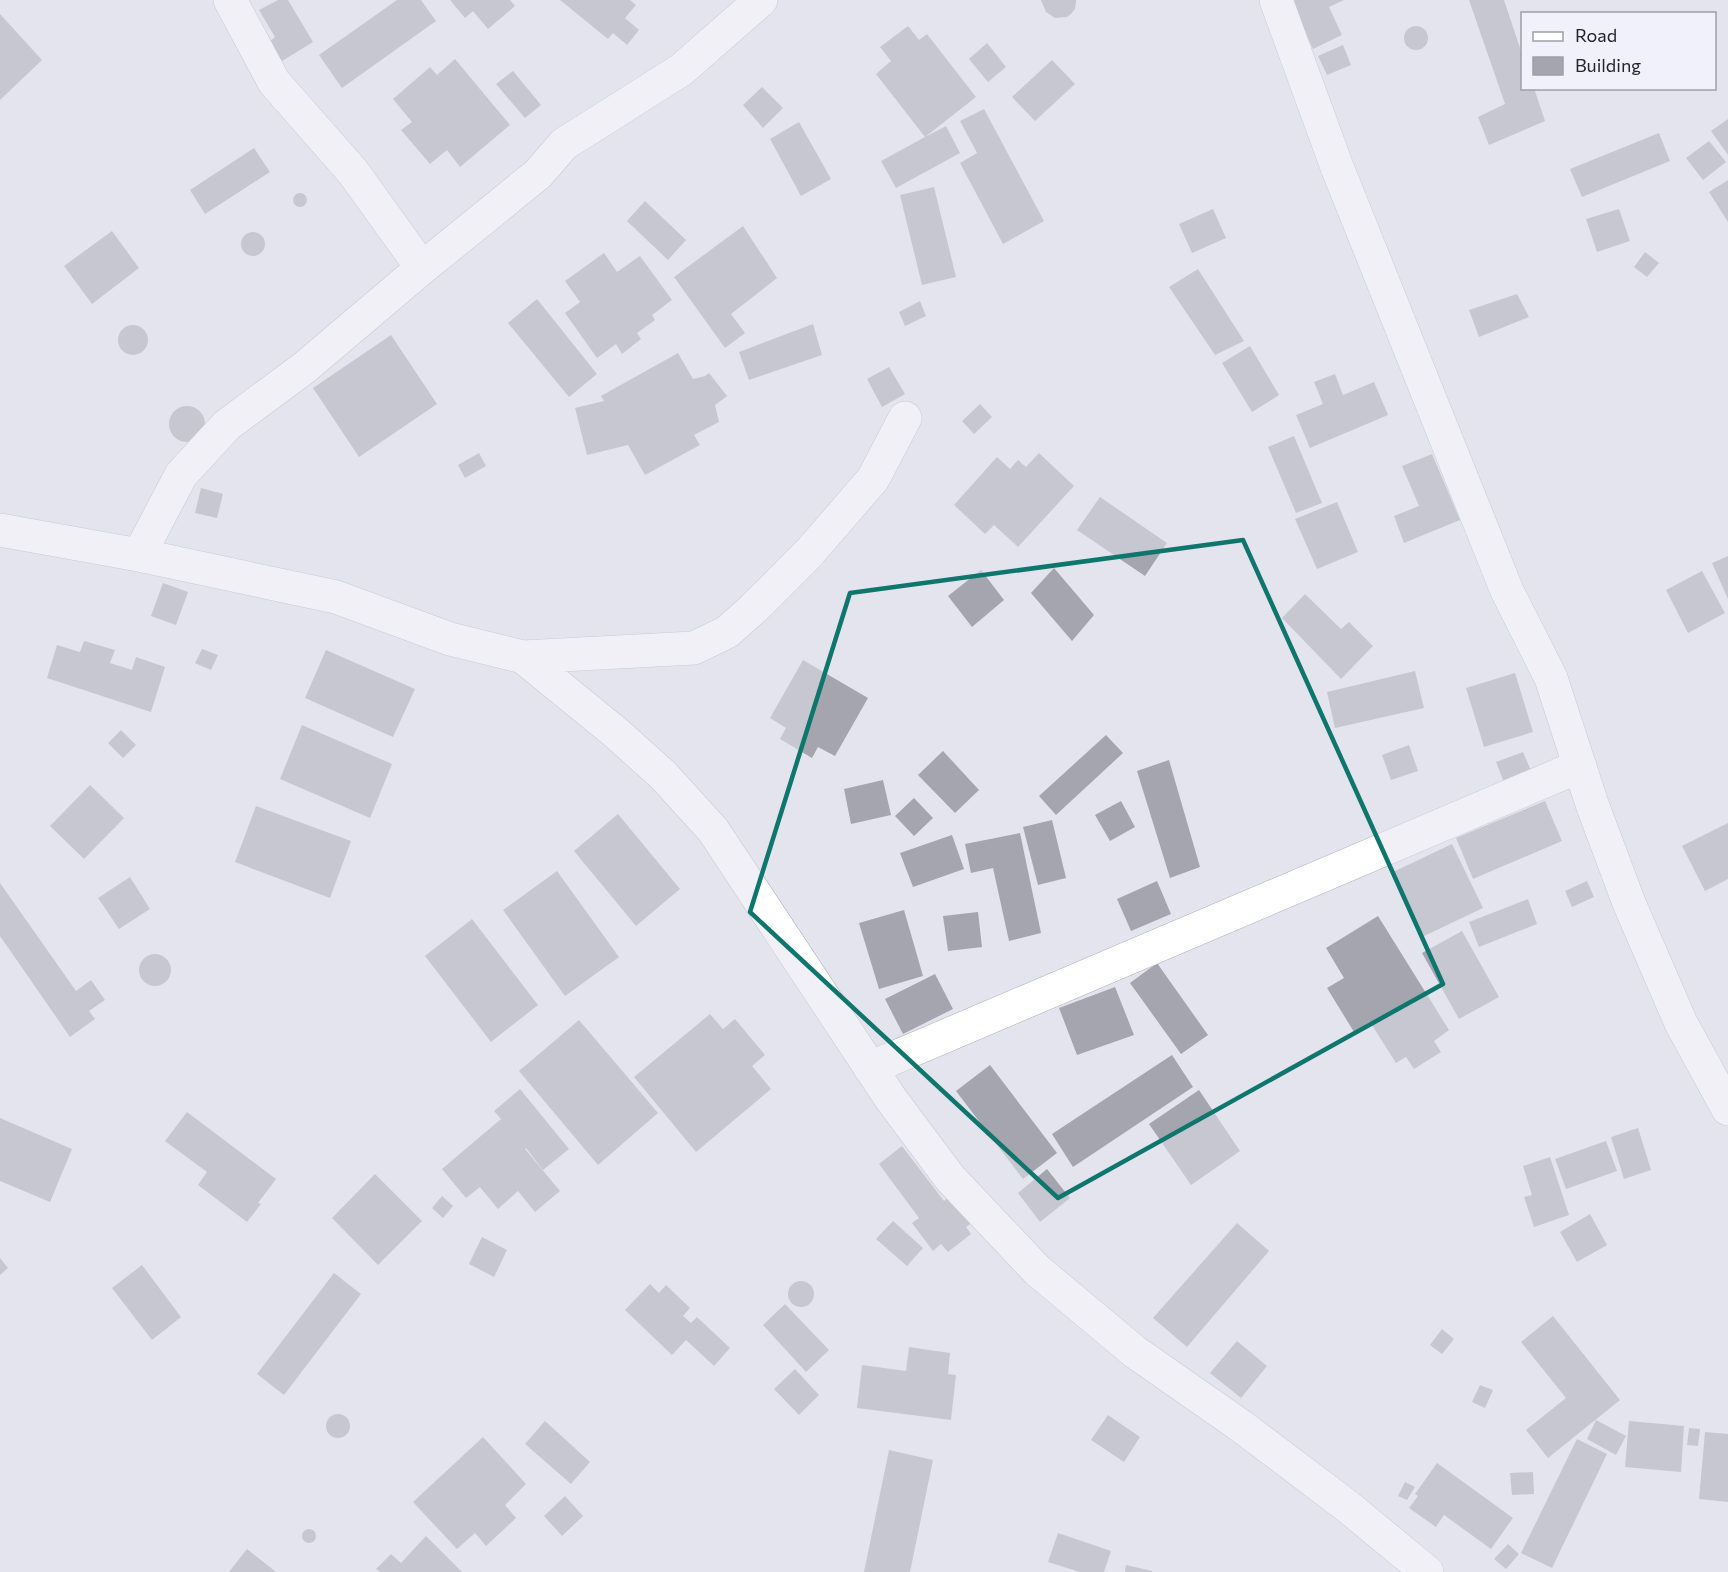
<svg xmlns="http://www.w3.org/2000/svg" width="1728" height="1572" viewBox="0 0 1728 1572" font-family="Commissioner,sans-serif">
	<rect width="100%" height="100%" fill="#e4e4ee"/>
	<path fill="#a5a5af" d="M278,0h10l25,42 -31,19 -12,-20 5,-4 -16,-27z
		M397,0h24l15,21 -94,67 -23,-33z
		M450,0h60l5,6 -27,23 -15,-18 -8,7z
		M560,0h70l6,5 -11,13 14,12 -12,15 -14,-12 -5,6z
		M1041,0h35v3l-1,6 -4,5 -4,3 -12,1 -9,-6z
		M1290,0h54l-15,7 13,28 -29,14z
		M1469,0h35l18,54v34h12l11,33 -56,24 -11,-28 27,-13z
		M0,14l42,46 -42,40z
		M908,26l11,14 8,-6 49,63 -51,40 21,-11 14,27 -64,35 -15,-27 44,-24 -49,-63 15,-13 -11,-14z
		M1404 38a12 12 0 1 1 24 0a12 12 0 1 1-24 0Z
		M987,43l19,24 -18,15 -19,-23z
		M1343,45l8,20 -24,10 -9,-19z
		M455,59l55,66 -50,42 -13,-17 -17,14 -29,-34 11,-8 -19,-23 37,-32 7,8z
		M1052,60l23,24 -40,37 -23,-24z
		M513,71l28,34 -16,13 -29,-34z
		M762,87l21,21 -20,20 -20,-23z
		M984,109l60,112 -41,23 -43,-81 17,-10 -17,-32z
		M1728,119v36l-17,-24z
		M799,122l32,57 -30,17 -31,-57z
		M1659,133l11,28 -88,36 -12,-28z
		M1709,141l17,21 -23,18 -17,-22z
		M254,148l16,24 -65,42 -15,-24z
		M1728,180v42l-19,-30z
		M934,187l22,90 -34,8 -22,-90z
		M293 200a7 7 0 1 1 14 0a7 7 0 1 1-14 0Z
		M645,201l41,39 -18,20 -41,-39z
		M1213,209l13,29 -34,15 -13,-29z
		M1619,209l11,32 -33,11 -11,-33z
		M743,226l34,52 -46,36 14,19 -20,15 -51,-71z
		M112,231l27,37 -47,36 -28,-38z
		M241 244a12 12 0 1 1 24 0a12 12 0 1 1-24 0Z
		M1645,252l14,11 -12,14 -13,-10z
		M604,253l13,19 23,-16 32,44 -20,15 3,5 -18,13 4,6 -19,15 -6,-10 -19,14 -32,-45 15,-11 -15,-21z
		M1198,269l46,72 -29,14 -46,-68z
		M1517,294l12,23 -50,20 -10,-27z
		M537,299l60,75 -28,23 -61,-74z
		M920,301l6,15 -21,10 -6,-14z
		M813,324l9,31 -73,25 -10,-28z
		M118 340a15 15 0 1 1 30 0a15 15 0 1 1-30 0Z
		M391,335l46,69 -78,53 -46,-69z
		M1250,346l29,49 -27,17 -30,-49z
		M678,353l15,26 12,-3 4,-3 18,23 -12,9 4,17 -25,13 6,10 -55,30 -17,-30 -41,10 -12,-47 29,-7 -3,-5z
		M889,367l16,27 -23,13 -15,-28z
		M1335,374l8,21 31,-13 14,33 -78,33 -14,-33 27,-11 -9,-22z
		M980,404l12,13 -18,17 -12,-13z
		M169 424a18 18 0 1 1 36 0a18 18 0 1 1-36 0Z
		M1294,436l28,67 -26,10 -28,-66z
		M479,453l7,13 -21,12 -7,-13z
		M1039,453l35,33 -56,61 -24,-22 -9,9 -31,-29 43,-48 13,12 8,-9 8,7z
		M1432,454l28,66 -56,23 -10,-27 25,-10 -17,-40z
		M201,488l22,6 -6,24 -22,-5z
		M1100,497l67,46 -22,33 -68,-46z
		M1337,502l21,50 -41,17 -22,-50z
		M1728,556v43l-16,-36z
		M1054,568l40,47 -22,26 -41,-48z
		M981,570l23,30 -32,27 -24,-31z
		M1702,571l23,42 -37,20 -22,-43z
		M163,583l25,9 -12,33 -25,-9z
		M1305,594l36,35 8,-7 24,24 -32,33 -59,-61z
		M84,641l31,9 -5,13 22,7 4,-13 29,10 -14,45 -104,-34 10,-33 23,7z
		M202,649l16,6 -7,15 -16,-7z
		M326,650l89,39 -22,48 -88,-39z
		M803,660l65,38 -33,58 -17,-9 -6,11 -32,-19 6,-11 -16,-10z
		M1415,671l9,37 -89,20 -8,-36z
		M1515,673l18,59 -49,15 -18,-59z
		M302,725l90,39 -22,54 -90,-39z
		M121,730l15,15 -13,13 -15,-15z
		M1106,735l17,18 -67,62 -17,-19z
		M1409,745l9,26 -27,9 -9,-25z
		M943,751l36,39 -24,23 -37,-38z
		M1523,752l11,26 -27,12 -11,-28z
		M1169,760l31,107 -30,11 -33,-107z
		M883,780l8,35 -40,9 -7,-35z
		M90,785l34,33 -40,41 -34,-33z
		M914,798l19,20 -19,18 -19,-20z
		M1121,801l14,26 -25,14 -15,-26z
		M1545,801l17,40 -89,38 -17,-41z
		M256,806l95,35 -21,57 -95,-36z
		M618,814l62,75 -44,37 -62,-75z
		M1052,820l14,58 -28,7 -15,-58z
		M1728,823v56l-23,12 -23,-45z
		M1020,833l21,100 -32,8 -16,-73 -22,5 -6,-29z
		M952,835l12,34 -51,18 -13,-34z
		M1452,844l31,64 -61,29 -31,-64z
		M557,871l62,86 -54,39 -62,-86z
		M130,877l20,32 -31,20 -21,-31z
		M1157,881l14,33 -40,17 -14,-32z
		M1587,881l7,16 -22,10 -7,-16z
		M0,883l76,108 15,-11 14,20 -16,11 6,8 -25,18 -70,-101z
		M1528,899l9,25 -58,23 -10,-25z
		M904,910l19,66 -44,13 -20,-66z
		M978,912l4,35 -34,4 -5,-35z
		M1378,916l71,114 -15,11 7,11 -27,17 -8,-12 -10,6 -26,-41 -16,10 -27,-44 17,-10 -18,-30z
		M472,919l66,86 -47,37 -66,-86z
		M1462,931l37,66 -40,22 -37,-66z
		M139 970a16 16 0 1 1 32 0a16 16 0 1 1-32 0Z
		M1157,963l51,72 -27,19 -51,-71z
		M935,974l18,35 -50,25 -18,-35z
		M1115,987l19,48 -57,20 -18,-47z
		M710,1014l13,15 12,-10 30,36 -13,11 19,23 -75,63 -62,-75z
		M579,1020l79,93 -60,52 -79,-94z
		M1172,1055l21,32 -120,80 -21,-33z
		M990,1065l67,88 -34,26 -67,-88z
		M520,1089l49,60 -26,21 -17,-22 -1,1 35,42 -25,21 -17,-21 -20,18 -18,-22 -14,11 -24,-29 59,-50 -7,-8z
		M1199,1090l41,61 -49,34 -42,-61z
		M187,1112l89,67 -18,24 3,1 -14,18 -49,-37 9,-13 -42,-31z
		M0,1118l72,31 -22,53 -50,-21z
		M1638,1128l13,42 -27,9 -13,-42z
		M1606,1141l11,30 -51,18 -11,-30z
		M902,1146l42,55 8,-7 21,28 -7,5 5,7 -23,18 -7,-8 -8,7 -21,-28 7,-5 -40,-54z
		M1550,1157l19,58 -35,12 -10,-30 8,-2 -9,-29z
		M1047,1169l23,29 -30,24 -22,-29z
		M375,1174l47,47 -44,44 -46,-47z
		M442,1196l11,10 -10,12 -11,-10z
		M1590,1214l17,31 -30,17 -17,-30z
		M893,1221l30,27 -16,18 -31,-27z
		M1237,1223l32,28 -82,96 -34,-29z
		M482,1237l25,13 -13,27 -25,-13z
		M0,1258l8,10 -8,7z
		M142,1265l39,52 -29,23 -40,-52z
		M334,1273l27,21 -77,101 -27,-21z
		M788 1294a13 13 0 1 1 26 0a13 13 0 1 1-26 0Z
		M650,1284l9,9 7,-8 24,23 -7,8 8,7 6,-6 33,31 -16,18 -28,-26 -14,15 -47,-45z
		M785,1304l44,46 -23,22 -43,-47z
		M1553,1316l67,84 -72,58 -22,-28 40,-32 -45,-56z
		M1442,1329l12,10 -12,15 -12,-9z
		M1237,1341l30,25 -26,32 -31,-25z
		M909,1347l41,6 -2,21 8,1 -5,45 -94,-12 5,-43 44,6z
		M795,1369l24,26 -20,20 -25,-26z
		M1480,1385l13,5 -8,18 -13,-6z
		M326 1426a12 12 0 1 1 24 0a12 12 0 1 1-24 0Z
		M1108,1415l32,22 -16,25 -33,-22z
		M1596,1420l30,16 -10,19 -29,-16z
		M545,1421l45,41 -19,22 -46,-40z
		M1629,1421l55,5 -3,46 -56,-5z
		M1689,1428l11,1 -2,17 -11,-1z
		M1705,1432l23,2v68l-29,-3z
		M483,1437l43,47 -21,21 11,13 -30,28 -11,-13 -18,16 -44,-47z
		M1577,1439l30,15 -55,114 -31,-15z
		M889,1450l44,10 -23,112h-46z
		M1437,1463l76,55 -22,31 -47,-34 -8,12 -27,-19 9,-12 -3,-2z
		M1533,1472l1,22 -22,1 -2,-22z
		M1405,1482l10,5 -8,13 -9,-4z
		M565,1496l18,20 -21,20 -18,-20z
		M302 1536a7 7 0 1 1 14 0a7 7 0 1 1-14 0Z
		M1058,1533l53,18 -7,21h-24l-32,-10z
		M426,1536l36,36h-82l-4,-3 15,-15 10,9z
		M1508,1544l11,10 -13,15 -12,-10z
		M247,1549l29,23h-47z
		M1126,1565l26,6v1h-27z"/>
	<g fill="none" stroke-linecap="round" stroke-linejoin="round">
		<defs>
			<path id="minor" d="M230,0l44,82 79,90 69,96
				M1276,0l61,167 170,424 44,87 41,126 37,99 52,120 47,86
				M0,530l139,25 197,42 114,42 73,18 92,75 48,43 50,55 178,269 59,79 87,92 98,82 106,74 106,80 80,66
				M139,555l42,-80 46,-50 77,-57 118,-100 116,-94 26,-30 117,-74 80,-70
				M523,657l171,-9 33,-16 26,-23 56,-56 64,-74 32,-61
				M870,1068l710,-302"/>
		</defs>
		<use href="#minor" stroke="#ababb5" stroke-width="34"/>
		<use href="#minor" stroke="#fff" stroke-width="33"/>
	</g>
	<path d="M0 0H1728V1572H0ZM1243,540l200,444 -385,214 -308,-286 100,-319z" fill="#e4e4ee" fill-opacity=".55" fill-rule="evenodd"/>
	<path fill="none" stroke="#0f766e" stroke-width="4.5" stroke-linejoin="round" d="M1243,540l200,444 -385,214 -308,-286 100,-319z"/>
	<rect x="1521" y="12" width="195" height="78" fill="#f1f1fc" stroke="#9f9fa7" stroke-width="1.5"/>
	<rect x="1533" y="32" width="30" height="9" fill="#ffffff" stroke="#9f9fa7" stroke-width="1.5"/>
	<text x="1575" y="42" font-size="18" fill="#242428">Road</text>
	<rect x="1533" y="57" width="30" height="18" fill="#a5a5af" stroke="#9f9fa7" stroke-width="1.5"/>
	<text x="1575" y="72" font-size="18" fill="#242428">Building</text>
</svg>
